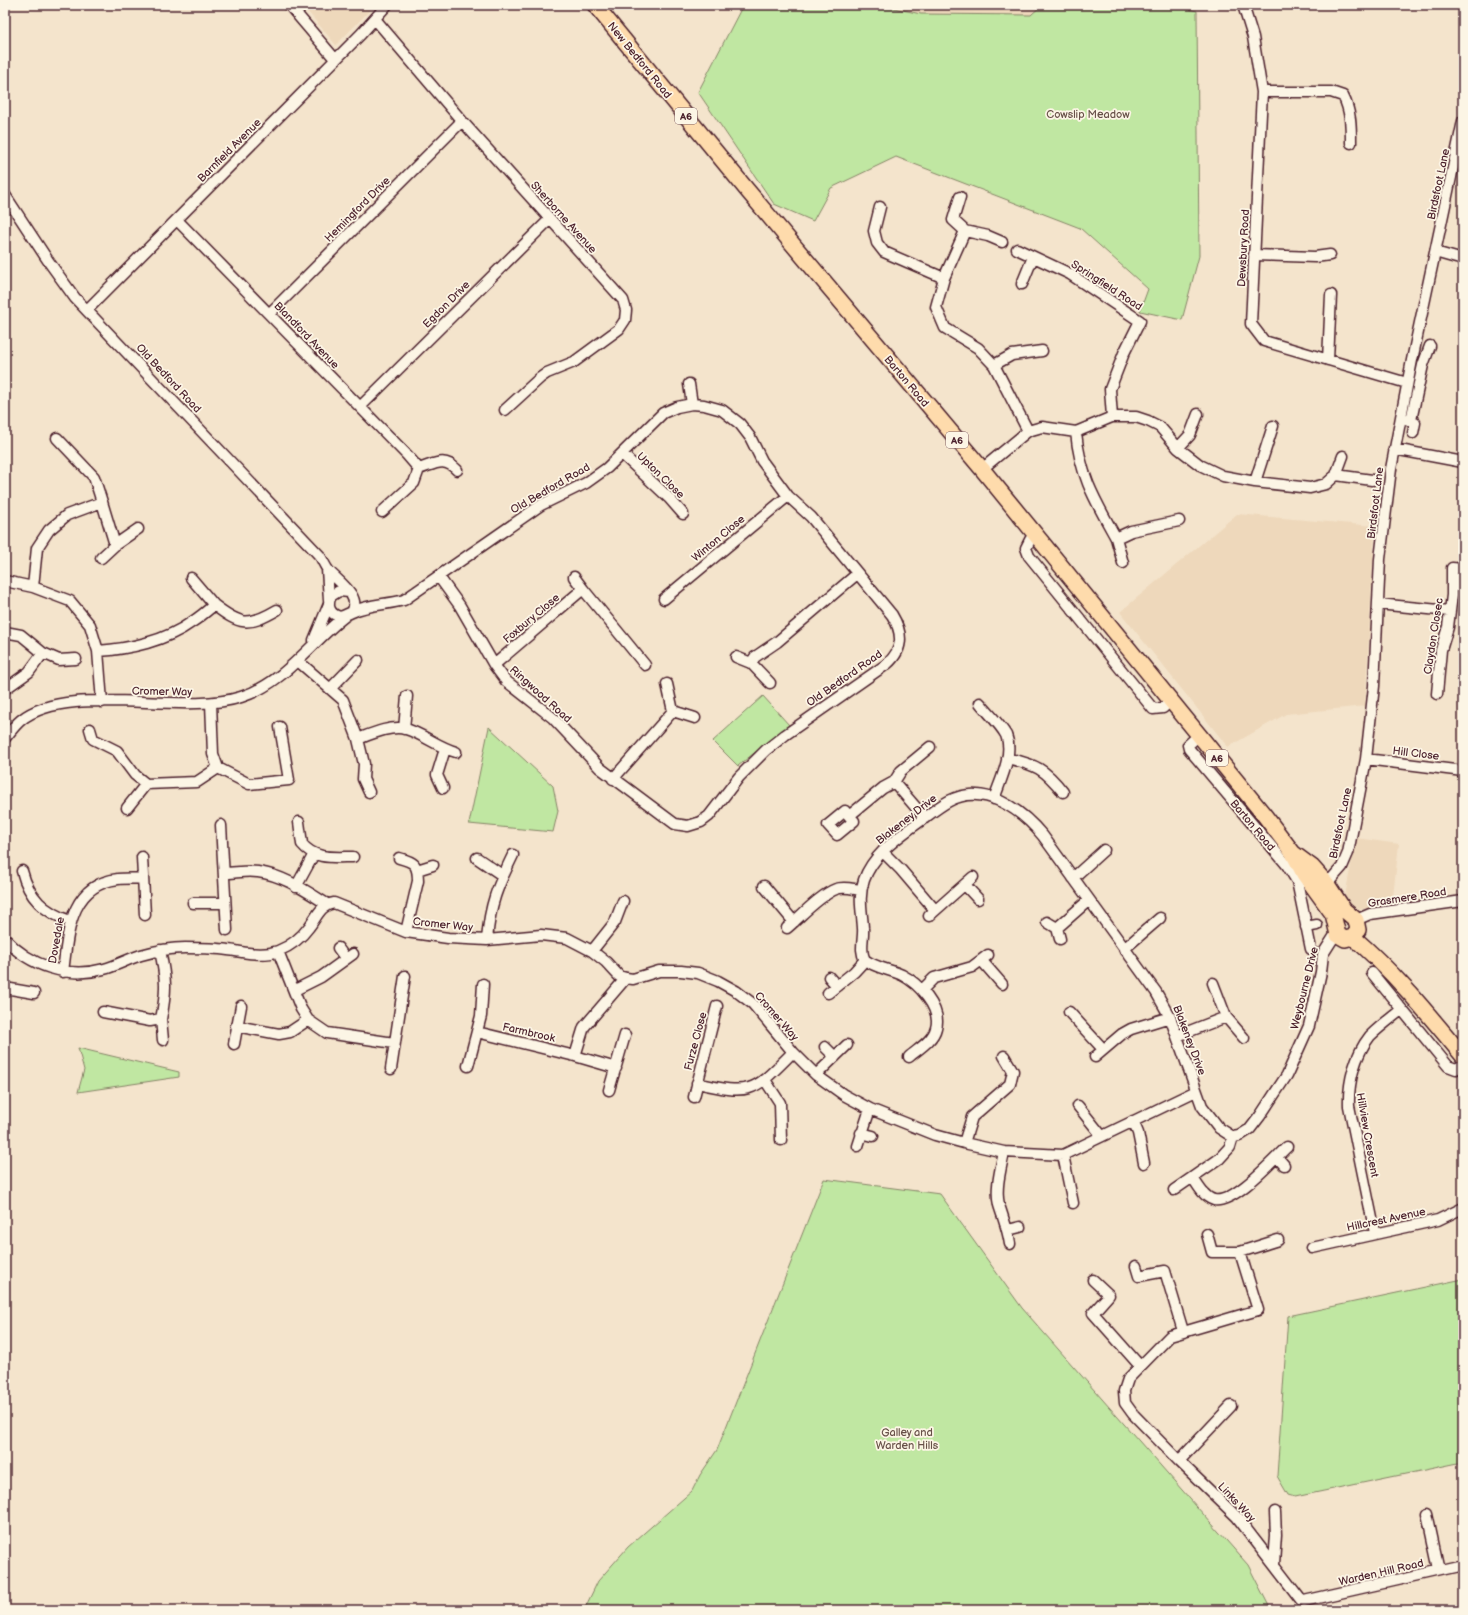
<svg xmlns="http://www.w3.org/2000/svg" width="1468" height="1615" viewBox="0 0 1468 1615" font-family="'Balsamiq Sans',sans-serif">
	<rect width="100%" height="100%" fill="#f4e4cc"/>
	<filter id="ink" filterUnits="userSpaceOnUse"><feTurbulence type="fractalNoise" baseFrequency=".025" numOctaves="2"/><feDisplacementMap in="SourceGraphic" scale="8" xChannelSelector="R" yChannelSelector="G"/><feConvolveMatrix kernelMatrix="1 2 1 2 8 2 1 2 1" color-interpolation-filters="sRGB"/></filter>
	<g filter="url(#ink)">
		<path fill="#eed8bb" d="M302,5h73l-39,40z
			M880,5h162l-11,10 -110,-1z
			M1237,514l138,12 -10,180 -79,8 -58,33 -108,-135z
			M1356,838l43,6 -7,61 -37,5 -10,-14z"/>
		<path fill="#c0e7a2" stroke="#858366" d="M743,5h137l41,9 110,1 11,-10h128l27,6 2,245 -17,64 -42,-9 8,-22 -68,-61 -184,-71 -65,31 -18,33 -39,-17 -76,-112z
			M763,696l26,29 -51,41 -25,-25z
			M489,727l64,59 5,25 -5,21 -84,-8z
			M78,1048l101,24v5l-101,15 6,-22z
			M824,1179l116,15 82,114 226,257 23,45h-687l14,-29 30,-34 64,-56 8,-16 17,-25z
			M1463,1279v183l-168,35 -7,-2 -11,-19 11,-160z"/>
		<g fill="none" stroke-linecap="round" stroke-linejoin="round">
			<defs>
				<path id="minor" d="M289,5l46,54
					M1243,5l10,32 9,55 -11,232 13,17 143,42
					M375,19l87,102 161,179 3,10 -1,10 -6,9 -45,33 -27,11 -7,5 -35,32
					M1262,92h69l12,4c8,15 8,31 8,47
					M5,195l44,67 26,36 245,258c3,5 5,10 8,14 9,11 34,26 24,42l-11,5c-11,-2 -15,-11 -10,-21l8,-5 10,1
					M960,197l-7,23 12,11 -21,47 -8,29 9,21 33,20 16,17 34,66
					M880,207l-6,24 3,12 7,9 60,26
					M177,220l230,235 12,14 -5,14 -32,29
					M965,231l23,5 14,6
					M1017,249l53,25 70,47 -16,32 -14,36 2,28
					M1435,252l28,8
					M1254,255l61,2 15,-2
					M1022,284l11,-27
					M87,310l274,-276 26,-29
					M269,314l193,-193
					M1328,360l3,-65
					M994,365l18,-10 30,-4
					M689,384l3,20
					M360,407l190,-188
					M1406,419l9,4 -2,10
					M1411,420l12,-55 7,-19
					M1076,432c4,44 19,68 40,106l15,-7 48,-10
					M1178,448l12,-13 8,-21
					M1394,449l69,13
					M622,454l47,44 14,16
					M419,469c16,-5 25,-13 38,1
					M982,469l46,-38 14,-4 34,5 36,-15h24l12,4 12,6 18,21 22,17 23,11 32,6 55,6 16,-4 10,-9 36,5
					M1336,475l7,-19
					M1255,482l18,-56
					M1036,536l-6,4 -4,8 3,8 124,153 10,-1 7,-7
					M1116,538l7,25
					M115,545l23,-16
					M101,558l14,-13 -13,-43
					M327,569l2,31
					M574,577l9,12
					M191,578l23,27
					M5,581l28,6 37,14 20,24 8,26 4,51
					M33,587l4,-39 12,-18 18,-15 35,-13 -8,-25 -37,-39
					M664,599l124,-103
					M1378,604l71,7
					M352,612c17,-8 34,-7 52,-12l137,-95 45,-22 21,-15 56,-55 14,-6 15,-3 12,1 18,5 18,14 10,13 12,24 26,35 23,21 81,98c11,18 12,34 -5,49l-102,71 -19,15 -27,27 -30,39 -8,6 -13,4 -13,-2 -75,-56 -47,-50 -47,-37 -12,-16 -34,-59 -21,-29
					M5,632l16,3 22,18 -14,19 -24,17
					M314,640l15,-36
					M98,651c31,-2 68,-10 94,-29 8,-5 15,-11 22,-17 26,20 34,22 63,5
					M43,653l16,7 17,-1
					M736,657l15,6 19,20
					M298,661l45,39 15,39 6,25 -1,15 6,13
					M751,663l4,-6 22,-15 80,-68
					M494,665l89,-76 62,76
					M667,684l6,27 22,7
					M330,689l28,-29
					M1437,694l4,-44 7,-23 4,-32v-27l11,1
					M211,703l2,51 5,14 31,16 40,-4 -9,-53
					M980,703c8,10 20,21 26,32 8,19 -6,46 -12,64
					M90,729l3,10 24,12 18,24 11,9 51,-2 21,-14
					M404,729l3,-33
					M1199,735l-11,10 1,4 98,116 10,16 14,68
					M5,738c5,-6 10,-13 16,-18 47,-38 161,-4 220,-23 44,-14 69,-54 104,-81
					M358,739c13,-5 33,-14 48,-10 17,5 32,18 50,23
					M1007,758c29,7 37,10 56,34
					M1366,759l97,12
					M613,779l60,-68
					M894,782l31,36
					M443,788l-6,-13 8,-26
					M127,808l19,-24
					M849,816l-4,-5 -17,14 9,10 17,-14 -5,-5 34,-28 11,-6 7,-11 29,-24
					M299,822l3,22c13,16 32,13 51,13
					M221,825l6,105
					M883,852l18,18 34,40
					M142,857l3,58
					M399,858c15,4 19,6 19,23l-12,51
					M477,858l25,17
					M417,870l16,-5
					M22,871c7,27 22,41 48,50
					M224,873c11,0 23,-3 34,-1 25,3 48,19 69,32
					M1073,878l31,-28
					M1327,884l15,-17 6,-14 18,-94 8,-73 6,-127 11,-90 21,-109 51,-239
					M965,885l13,14
					M764,886l30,36
					M296,887l18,-33
					M193,903h31
					M929,916l44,-39
					M1356,920l14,-6 93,-13
					M1047,922l10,6 3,11
					M1306,927l11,-2
					M787,928c13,-11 33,-33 49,-39 8,-3 17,0 25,1
					M1057,928l32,-28
					M5,939c25,27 63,40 99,30 12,-3 24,-10 37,-14 14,-4 29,-7 44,-7 14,0 29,0 43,2 17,2 34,7 50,1 13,-5 23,-13 31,-24 8,-10 11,-22 25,-24l72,29 42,6 39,2 54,-5 26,3 25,13 14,11 13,14 7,2 7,1 26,-8h22l17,2 20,8 18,10 17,13 40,48 23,23 28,20 26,14 65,26 29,8 40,9 59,3 133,-64
					M487,940c3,-37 10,-52 26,-85
					M338,948l8,11
					M1124,949l36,-31
					M278,951l23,58 7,11 19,13 67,10
					M592,951l23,-29 8,-21
					M982,961l20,23
					M63,972c5,-38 6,-87 55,-93 9,-1 17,0 25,-1
					M1372,973l76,93 8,3 7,-4
					M829,977l8,9
					M1213,983l13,34 18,21
					M5,988l29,5
					M295,990l26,-13 32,-23
					M922,990l12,-12 38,-11 16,-12
					M828,993l26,-21 11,-12
					M103,1012l47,9 11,-2c6,-30 5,-39 -1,-69
					M1069,1012l34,37
					M161,1019l2,21
					M236,1026l43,8 11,-2 18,-12
					M477,1032l98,24 9,-29 42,-49
					M1177,1036l49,-19
					M234,1044l7,-38
					M825,1047l10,10
					M575,1056l41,12
					M909,1057c9,-8 24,-16 27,-29 6,-20 -18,-45 -34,-53 -13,-6 -26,-7 -37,-15 -6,-10 -1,-21 -2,-32 -1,-17 -5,-31 1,-48 8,-23 29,-39 48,-53 12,-8 24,-19 37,-26 35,-19 73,9 94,35l113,156 14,25 32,89 17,22 14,9 6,-1 11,-7 10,-13 27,-41 22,-49 12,-54 2,-18 14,-22
					M1095,1057l27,-23 9,-5 39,-12
					M468,1066l13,-50 2,-32
					M391,1069l14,-93
					M816,1075l31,-30
					M765,1080l15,23 1,37
					M697,1083c56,13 56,9 96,-31
					M609,1090l16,-55
					M694,1097l23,-91
					M1078,1106l24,30
					M1133,1121l5,12 6,30
					M861,1133l12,3
					M964,1143l8,-26 38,-33 3,-13 -9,-15
					M858,1146l12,-37
					M1004,1152c-3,16 -9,36 -5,53 4,13 9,25 11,39
					M1063,1155l10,48
					M1277,1157l7,8
					M1193,1178c5,8 11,19 21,22 20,4 59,-40 73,-53
					M1174,1190l45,-31 11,-12 3,-10
					M1008,1230l12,-3
					M1375,1233l-26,-127c-1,-24 6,-51 21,-70 9,-9 21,-18 31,-26
					M1207,1234l5,18h28l38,-12
					M1312,1248l126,-28 25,-12
					M1240,1252l18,58 -88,26 -42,43 -4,12 1,12 8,11 46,47 58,56 64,83 3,1
					M1136,1266l3,10 26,-5 18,60
					M1093,1280l16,15 -16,18 47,53
					M1179,1461l52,-55
					M1427,1514l12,56
					M1274,1564l2,-29 -1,-23
					M1304,1601l159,-36"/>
				<path id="highway" d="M595,5l152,185 235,279 283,347 28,37 11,21 29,40 5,21 7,4 8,-2 5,-7 -2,-10 -12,-10 -17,-26 -15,-17 -19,-14
					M1353,937c42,36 75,77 110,119"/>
			</defs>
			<use href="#minor" stroke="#4a1f2b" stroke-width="13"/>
			<use href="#highway" stroke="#4a1f2b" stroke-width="18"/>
			<use href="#minor" stroke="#fcf5e5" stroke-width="10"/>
			<use href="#highway" stroke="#fedbac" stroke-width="15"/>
		</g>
	</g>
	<g text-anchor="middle" stroke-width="3.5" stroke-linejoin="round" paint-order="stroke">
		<g fill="#fcf5e5" stroke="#7f5f63" stroke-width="1">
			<rect x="675" y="108" width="22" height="16" rx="3"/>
			<rect x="946" y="432" width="22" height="16" rx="3"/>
			<rect x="1206" y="750" width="22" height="16" rx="3"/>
		</g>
		<g font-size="10" font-weight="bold" fill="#4a1f2b">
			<text x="686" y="120">A6</text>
			<text x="957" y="444">A6</text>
			<text x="1217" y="762">A6</text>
		</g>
		<g font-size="11" fill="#4a1f2b" stroke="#fcf5e5">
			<text transform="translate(640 60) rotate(51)" y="4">New Bedford Road</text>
			<text transform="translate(229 150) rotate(-45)" y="4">Barnfield Avenue</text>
			<text transform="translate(1438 184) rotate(-78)" y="4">Birdsfoot Lane</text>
			<text transform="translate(357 209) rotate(-45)" y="4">Hemingford Drive</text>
			<text transform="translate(564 217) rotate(48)" y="4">Sherborne Avenue</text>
			<text transform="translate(1243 248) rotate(-87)" y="4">Dewsbury Road</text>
			<text transform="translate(1107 285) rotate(33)" y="4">Springfield Road</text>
			<text transform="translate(446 304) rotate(-45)" y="4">Egdon Drive</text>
			<text transform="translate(307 335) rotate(46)" y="4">Blandford Avenue</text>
			<text transform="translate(169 378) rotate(47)" y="4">Old Bedford Road</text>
			<text transform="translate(907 381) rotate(50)" y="4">Barton Road</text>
			<text transform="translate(661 475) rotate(44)" y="4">Upton Close</text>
			<text transform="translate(550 488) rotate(-30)" y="4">Old Bedford Road</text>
			<text transform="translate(1375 503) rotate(-83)" y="4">Birdsfoot Lane</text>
			<text transform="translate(718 538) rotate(-40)" y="4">Winton Close</text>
			<text transform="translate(531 618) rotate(-40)" y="4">Foxbury Close</text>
			<text transform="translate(1433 636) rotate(-81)" y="4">Claydon Closec</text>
			<text transform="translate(844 678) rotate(-35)" y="4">Old Bedford Road</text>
			<text transform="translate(162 691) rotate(1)" y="4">Cromer Way</text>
			<text transform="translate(541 694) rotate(42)" y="4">Ringwood Road</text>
			<text transform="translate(1416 753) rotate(7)" y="4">Hill Close</text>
			<text transform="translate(906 819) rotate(-38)" y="4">Blakeney Drive</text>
			<text transform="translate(1340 823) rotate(-78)" y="4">Birdsfoot Lane</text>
			<text transform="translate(1253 825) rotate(50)" y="4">Barton Road</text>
			<text transform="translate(1407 897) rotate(-9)" y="4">Grasmere Road</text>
			<text transform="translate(443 924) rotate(6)" y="4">Cromer Way</text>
			<text transform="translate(56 940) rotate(-80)" y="4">Dovedale</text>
			<text transform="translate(1304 988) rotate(-76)" y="4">Weybourne Drive</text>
			<text transform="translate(777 1016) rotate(49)" y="4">Cromer Way</text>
			<text transform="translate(529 1032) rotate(13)" y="4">Farmbrook</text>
			<text transform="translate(1190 1040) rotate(69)" y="4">Blakeney Drive</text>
			<text transform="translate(695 1041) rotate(-75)" y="4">Furze Close</text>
			<text transform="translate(1368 1135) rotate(80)" y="4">Hillview Crescent</text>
			<text transform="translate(1386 1219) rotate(-12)" y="4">Hillcrest Avenue</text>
			<text transform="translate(1237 1502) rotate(47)" y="4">Links Way</text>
			<text transform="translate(1381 1572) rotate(-13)" y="4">Warden Hill Road</text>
		</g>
		<g font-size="11" fill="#685149" stroke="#fcf5e5">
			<text x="1088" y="118">Cowslip Meadow</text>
			<text x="907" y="1436">Galley and<tspan x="907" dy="13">Warden Hills</tspan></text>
		</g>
	</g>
	<rect width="1468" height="1615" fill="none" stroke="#fcf5e5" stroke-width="20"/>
	<rect x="10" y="10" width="1448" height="1595" fill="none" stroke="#4a1f2b" stroke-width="1.5" filter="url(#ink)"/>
</svg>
